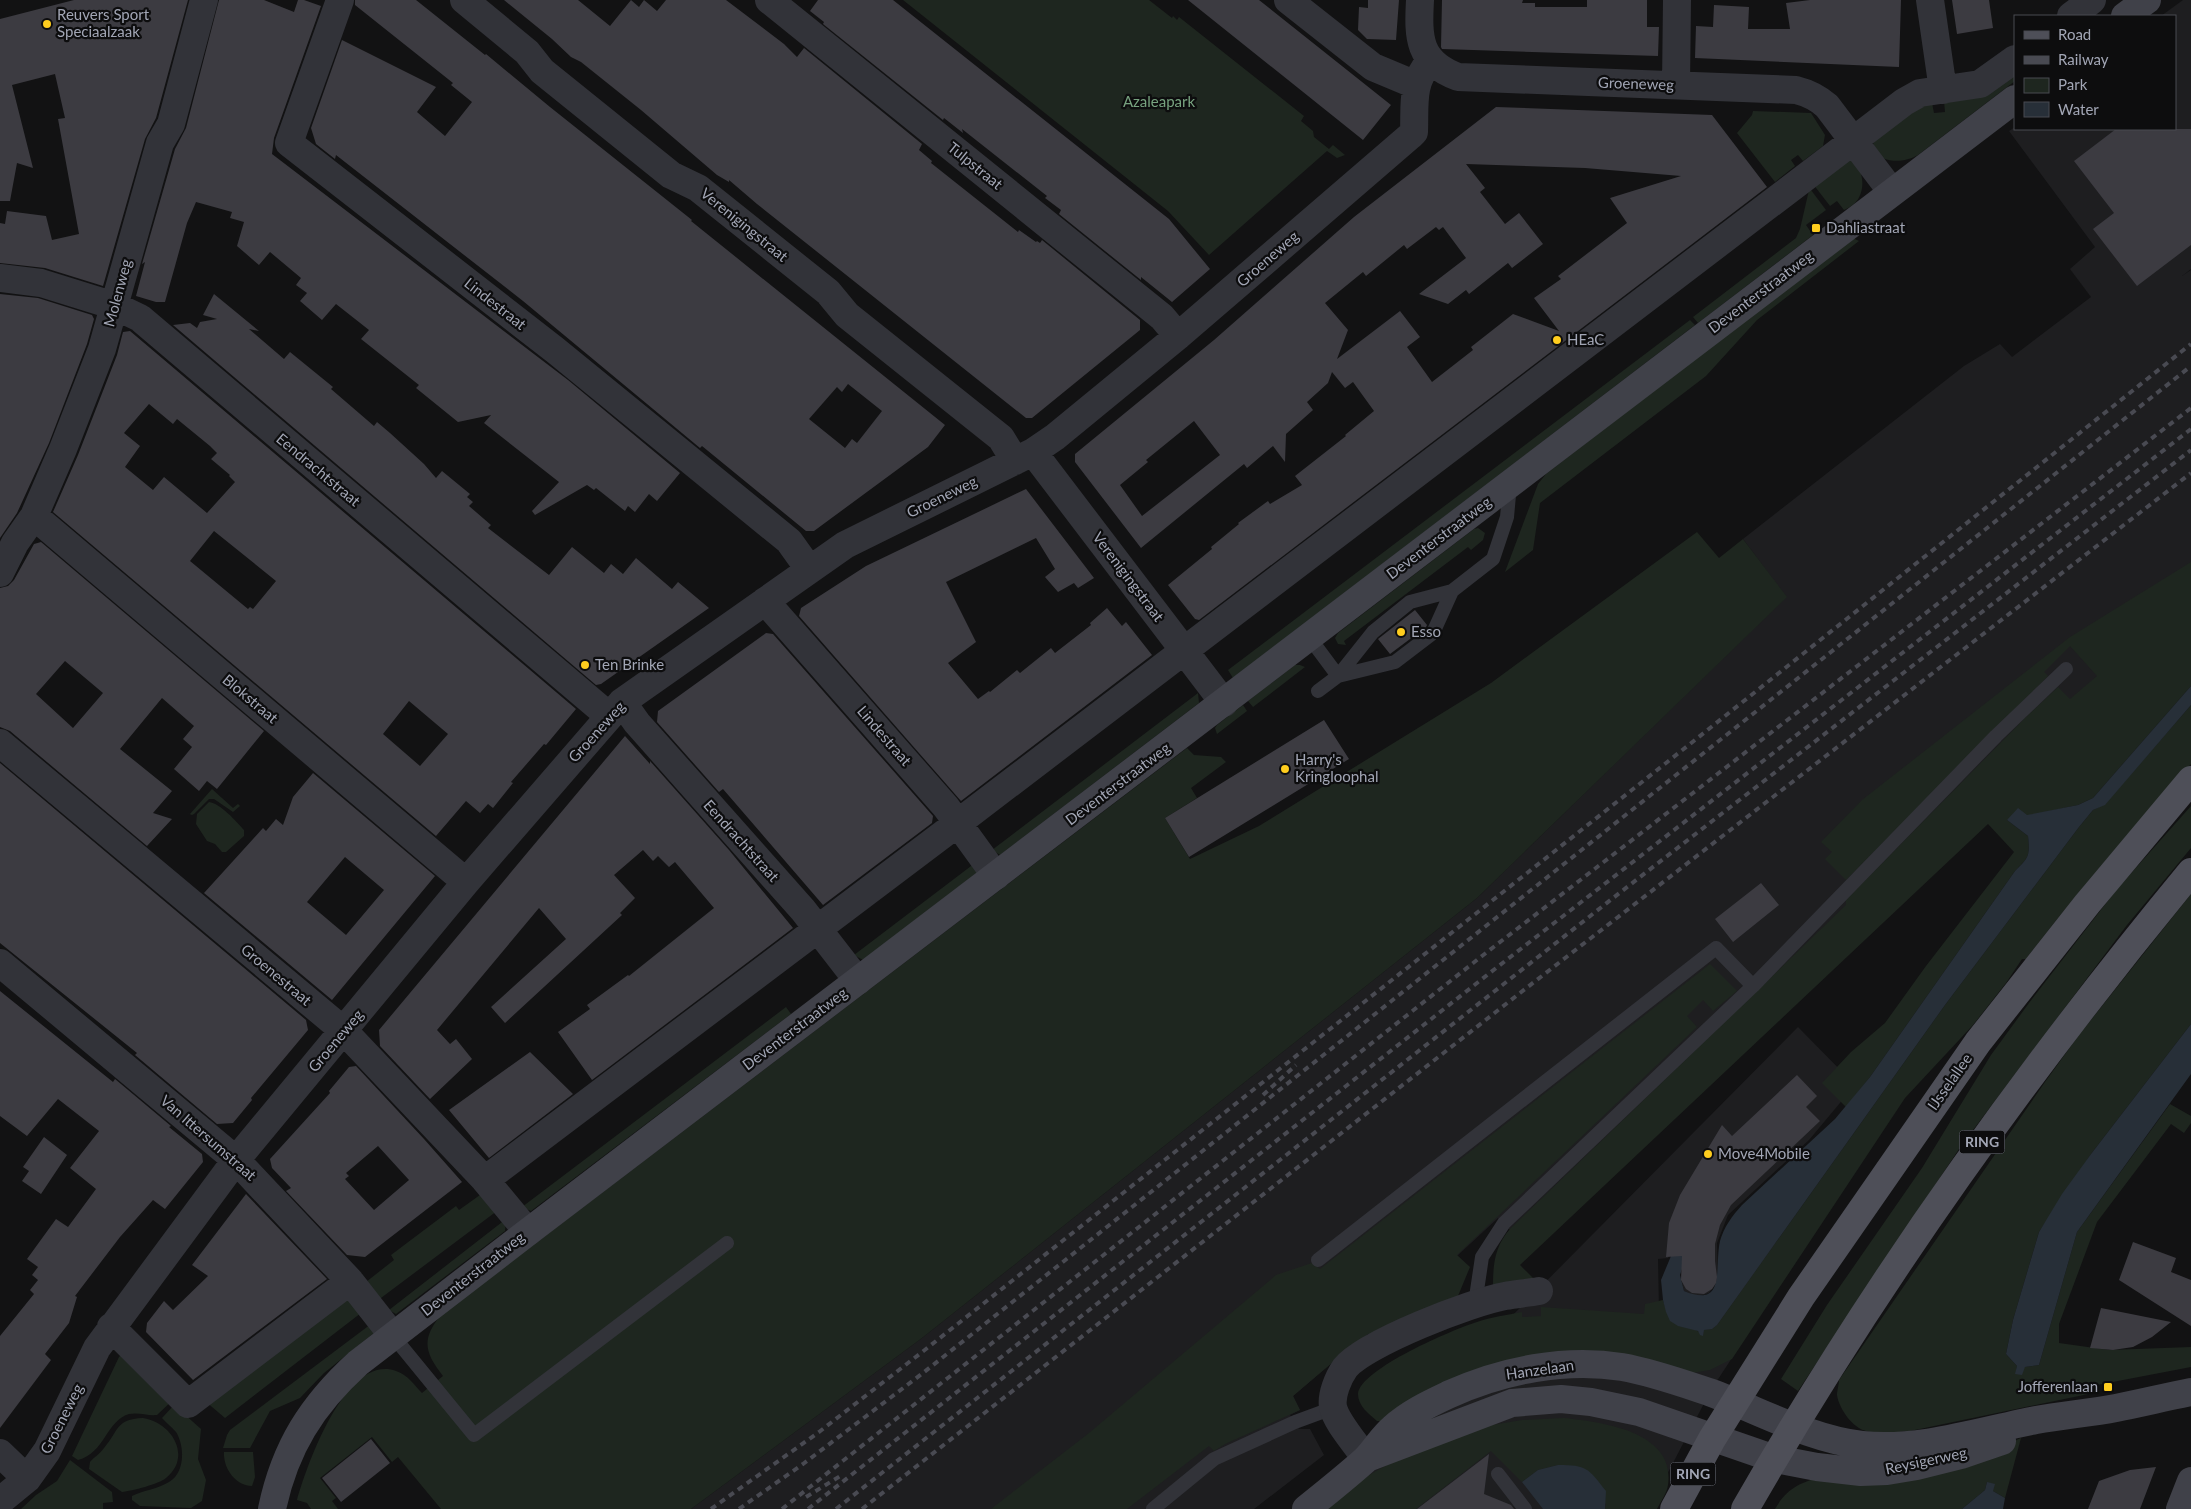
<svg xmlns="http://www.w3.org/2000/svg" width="2191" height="1509" viewBox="0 0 2191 1509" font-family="Lato,sans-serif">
	<rect width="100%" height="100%" fill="#121213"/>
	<path fill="#1e1e20" d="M2183,0h8v269l-9,7 9,-6v343l-672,626 -21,-21 -41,38 -164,140 7,14 -10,5 9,14h11l14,26 -70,54h-563l231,-171 555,-440 309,-301 -43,-58 221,-173 36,-22 12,13 79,-60 -21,-28 25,-22 -86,-116 6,-4 160,2v-113h-14z
		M1798,1027l57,58 -46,55 -81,75 -11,28 1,37 -4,7 -5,6 -11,4 -14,-6 -3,-13 3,-22 -15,-1 -1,3 -10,1 1,51 36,26 209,-241 -193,295 -62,119h-349l84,-64z"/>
	<path fill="#1e261f" d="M903,0h246l23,18 1,-2 4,4 2,-3 125,99 -3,5 12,10 1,6 15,12 4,-4 12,10 -8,3 -10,-7 -118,104 -41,-44z
		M2015,70v11l-97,74c-16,9 -43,10 -45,-14l30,-29 29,-9 2,10 11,-1 -1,-11z
		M1753,111l58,2 14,22 -2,11 -20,15 -5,-6 -7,5 4,6 -20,16 -38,-49 15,-18z
		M1850,160c15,7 16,32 5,43 -3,3 -7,5 -11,7l-7,-9 -7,5 -17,-22z
		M1809,190h2l15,20 -20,15 7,10 -115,88 -5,-6 103,-79 4,-9z
		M1853,238l6,3 -102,79 -51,56 -166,127 -7,47 -28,22 33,-88 8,-10z
		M1690,320l5,5 -462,353 -5,-8z
		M1478,528l7,5 -2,7 -12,10 -3,-3 -124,94 2,4 -8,-1 -3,-6 3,-5 136,-104z
		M1697,532l22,26 24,-19 44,58 -310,301 -555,440 -231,171h-250l-43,-52 -6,5 -20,-25 -52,41 16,20 -4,3 6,8h-27l-4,-6 -10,-3c10,-35 49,-147 99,-129 12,4 18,14 26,22l21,-17c-18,-23 -22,-36 -3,-60l747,-568 7,7 27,2 5,5 -35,26 6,10 -32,20 25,41 69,-33 232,-143z
		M2191,562v124l-98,112 -15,7 -71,15 21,16c2,20 1,21 -13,35l-145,206 -24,30 -24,-24 29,-31 34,-29 41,-57 88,-114 -26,-28 -468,441 13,13 -4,3 -36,4c0,-21 2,-39 17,-56l336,-324v-5l179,-182 33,-31 12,12 27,-23 -27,-30 -26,26 4,4 -202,204 -21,-21 7,-7 -11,-10 41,-42 208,-163z
		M1295,665h5l5,2 -52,40 -5,-6z
		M1198,693l1,10 -199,152 -8,-5z
		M1243,705l4,6 -30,23 -2,-6 2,-3z
		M2191,705v59c-58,63 -113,127 -165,195h-4l-16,24 -33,42 -68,73 -173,261 -22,11 -18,3 -68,-16 -243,64h-4c-8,-7 -19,-15 -19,-27 2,-25 96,-65 119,-72 14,-5 30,-7 45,-10v5l19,-1v-9l103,7 1,-10 18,-4c11,37 23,19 40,35l1,-5 8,-1 5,-4 228,-320 134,-178 14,-17 12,-6z
		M212,789l21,19 5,-4 2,2 -7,6 -19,-13h-5l-15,15 -2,1 -5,-2 3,1z
		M209,802c11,1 28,20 35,28v6l-18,16h-4l-7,-8 -8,-3 -11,-17 1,-10z
		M2191,806v42l-64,77 -166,221 -163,245 -17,-12 46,-74 95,-137 69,-113 38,-52 88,-114z
		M975,863l3,9 -115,88 -9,-5z
		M2191,894v130l-100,130 -52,78 -26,88 -7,34 11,12 -1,8 9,-7 14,-2 38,-133 93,-128 21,12v7l-7,10 -13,-9 -74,98 -38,102v19l50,7 82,-3v20l-94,18 1,7 -188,39c-14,1 -30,4 -44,0 -13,-3 -27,-22 -29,-36 0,-4 2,-11 2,-15l206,-298 34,-47z
		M1710,964l27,27 -24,20 -10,-11 -16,16 10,11 -240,228 13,12 -12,29 -87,42 -3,-4 -22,17 -53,45 7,14 -75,34 -11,7 -5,-5 -82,63h-136l98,-76 187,-158 36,-12 8,6z
		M786,1007l5,7 -260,197 -9,-4z
		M480,1195l17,16 -116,87h-3l-12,-16 28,-22 -3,-5 65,-49 3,4z
		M506,1219l-1,12 -109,83 -7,-4z
		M351,1295l10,18 -136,105 -20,-17z
		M371,1324l3,9 -50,40 -24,25 -30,13 -20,37h-27l4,-13 3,-5z
		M125,1351l49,48 -17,16c-10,1 -18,-3 -28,-1 -23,7 -24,39 -51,46l-6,-4 47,-99z
		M174,1405l27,24 -3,30 8,21 -4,21 -11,7 -51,-2 -8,-6v-4c12,-6 26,-7 37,-14 16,-9 16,-36 7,-50 -4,-5 -10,-9 -14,-14z
		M143,1418c28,4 50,38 23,60 -7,6 -34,13 -44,14l-33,-23 1,-7c4,-5 10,-8 14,-14 15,-17 11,-29 39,-30z
		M1564,1418c37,4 112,13 104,67 -1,8 -7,16 -11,24h-52l1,-5 -48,-39 -20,5 -16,12 -31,-31 -75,58h-90l40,-32 38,-22 82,-29 36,-6z
		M2021,1438l-16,60 -12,-7 -6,-9 -2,8 -23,19h-187c12,-21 25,-26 48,-33l181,-31z
		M224,1452h29l2,25 -3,9c-16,0 -29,-17 -28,-34z
		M70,1460l42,32 1,10 -10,1v6h-82l15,-14 21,-14z"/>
	<path fill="#272f38" d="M2191,686v19l-86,100 -12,5 -14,17 -134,178 -228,320 -5,4 -8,1 -1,6 -3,-1 -2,-4 -20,-5 -8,-5 -4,-9 -3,-12 -2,-20 10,-24h12l2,4 -5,15 4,16c43,18 30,-24 36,-50 4,-14 12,-25 22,-36l93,-86 35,-42 145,-206c14,-14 15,-15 13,-35l-21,-16 11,-12 9,7 51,-10 15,-7z
		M2191,1024v50l-114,158 -38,133 -14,2 -3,8 -7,-1 2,-8 -11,-12 7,-34 26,-88 23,-38 29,-40z
		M1558,1465c29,0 30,3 48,26l-1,18h-62l-21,-27 16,-12z
		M1987,1482l8,2 -2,7 12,7 -2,11h-41l23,-19z"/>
	<path fill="#3c3b41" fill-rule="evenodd" d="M74,0h114l-32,118 -11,21 -42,147 -58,-18 -45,-5v-40l5,1 2,-13 39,5 6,24 27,-6 -21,-115 7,-1 -10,-44 -43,11 21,83 -16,-5 -7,38h-10v-182z
		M219,0h45l30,12 4,-12h6l17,6 -47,132 -2,16 296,226 112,93 -23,28 -8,-7 -14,18 -7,-6 -3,5 -29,-23 -2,2 -7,-5 -52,30 -3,-4 27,-29 -75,-59 7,-8 -33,7 -42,-34 3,-3 -58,-46 8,-9 -33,-26 -14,16 -22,-19 7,-8 -11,-8 5,-7 -31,-26 -11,13 -22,-19 7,-24 -14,-4 2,-6 -36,-10 -9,21 -22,79h-9l-20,-6 9,-34 -3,2 33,-115 11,-21z
		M355,0h61l69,55 1,-1 64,53 142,113 -1,1 254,204 -17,22 -114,84h-8l-104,-85 -2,2 -177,-147 -187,-146 -1,4 -19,-15 -5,-16 31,-88 94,47 -19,25 28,24 27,-34 -21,-17 2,-2 -98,-78zM848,384l34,27 -25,32 -5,-4 -7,9 -36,-29 28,-32 5,5z
		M504,0h74l32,26 21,-26 8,7 5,-7 13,11 9,-11h60l58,44 13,13 7,-9 118,96 -3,6 13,11 -1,2 87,69 1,-2 17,12 1,-1 3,2 2,-3 98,80v10l-108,88h-6l-269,-214 -28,-24v2l-12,-7 -76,-65 -60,-48 -10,-5 -19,-18z
		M818,0h75l276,219 41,50 -38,33 -31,-25v3l-82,-66 2,-4 -16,-12 2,-2 -85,-67 1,4 -19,-15 -1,2 -120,-96 1,-2 -14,-11z
		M1188,0h71l132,105 -28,35z
		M1368,0h31l-3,40 -29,-1 -9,-9 1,-23 9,1z
		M1442,0h81l-1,3h13v4h52v-7h60v27h12l-1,29 -216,-7 -1,-2z
		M1810,0h91l-2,67 -204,-9 1,-32 17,1 1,-22 35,2 -1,22h42l-4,-26z
		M1952,0h37l4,28 -36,6z
		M1496,107l216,8 55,72 -568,433 -4,-1 -27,-34 44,-36 -1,-2 28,-23 -1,-1 30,-22 2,3 32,-19 -7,-9 51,-40 -1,-1 29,-24 -21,-29 -8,6 -13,-16 -4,11 -21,19 6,8 -27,24 -1,28 -12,-16 -26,22 -3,-4 -103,84 -66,-86v-8l139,-114 140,-123zM1466,164l119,4 96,8 -71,22 17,25 -69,53 3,3 -27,19 25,33 -46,-17 -42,33 2,3 -41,32 -25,-35 13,-10 -20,-26 -63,48 11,-29 -23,-27 38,-31 3,4 38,-31 3,4 29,-22 3,3 4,-3 23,31 -47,36 29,10 18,-14 3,4 39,-31 4,5 31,-24 -24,-31 -14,11 -25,-32 5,-4zM1194,421l26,34 -78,61 -22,-31 28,-23 -2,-2z
		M2116,129h75v116l-54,41 -44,-57 21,-16 -40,-52z
		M0,294l38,4 54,17 2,4 -7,25 -38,99 -32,70 -17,25z
		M214,294l45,37 -10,-2 35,30 6,-7 43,35 -2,2 43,37 3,-4 13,11 34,31 12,14 6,-7 28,23 -3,3 6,5 -4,4 22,19 -3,3 61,47 23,-28 32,26 7,-9 12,10 13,-16 36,31 6,-7 31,26 -108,76 -5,1 -423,-360 17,-2 7,5 3,-6 17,-3 -14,-4z
		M130,331l446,378 -30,36 -2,-1 -33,38 2,1 -20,25 -5,-4 -8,9 -14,-12 -30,35 -383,-324 25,-57 39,-100 6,-23zM149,404l24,20 4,-5 33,27 7,7 -6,6 19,16 -1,1 6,6 -28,31 -43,-36 -11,13 -28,-23 15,-21 -16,-13zM214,531l62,50 -23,28 -3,-2 -2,2 -58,-48zM409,701l39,33 -28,32 -37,-32z
		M1026,489l68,89 -16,10 -4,-5 -16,9 -13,-15 10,-8 -19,-31 -90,44 30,60 -28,21 30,36 11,-8 1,1 27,-22 3,3 31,-25 4,5 36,-28 -1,-2 17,-15 15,18 4,-4 26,33 -191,146 -162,-185 2,-8 65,-42z
		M41,542l223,189 -47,58 -10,-8 -8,10 -25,-22 18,-22 -9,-8 11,-13 -32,-28 -42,51 52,42 -19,22 19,6 -25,27 -137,-115 -10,-4v-139l8,-2 6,-6 20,-36zM65,661l38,32 -30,35 -37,-34z
		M1415,610l12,15 -1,2 -36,27 -12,-15z
		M766,633l7,1 160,182 -1,7 -109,82 -100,-116 -4,3 -62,-70 1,-11z
		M1324,720l25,39 -160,98 -24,-39z
		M625,736l25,28v-3l79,89 64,78 -201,152 -34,-48 32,-23 -3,-4 41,-30 1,1 85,-68 -39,-46 -6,5 -11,-11 -5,5 -10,-11 -29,25 21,23 -15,15 2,2 -117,108 -14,-16 75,-68 -27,-31 -102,122 13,14 6,-5 16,20 -42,40 -50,-53 -1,-16z
		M0,763l306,257 2,10 -57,68 1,2 -19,23 -16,1 -82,-69 2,-2 -137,-110z
		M313,773l122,103 -103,124 -128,-107 59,-65 3,3 10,-12 7,6 10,-28zM345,857l39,33 -38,45 -39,-33z
		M1761,883l18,22 -46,37 -18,-23z
		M0,991l113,91 2,-3 56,47 -2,1 33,27 1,8 -38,47 -12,-9 -33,37 -45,59 2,1 -8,26 -24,31 6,6 -51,68v-92l34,-42 -4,-4 8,-10 -6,-5 6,-8 -11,-8 29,-40 12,8 28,-38 -26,-21 29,-37 -41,-32 -31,37 -27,-20z
		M530,1052l43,42 -84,64 -40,-48z
		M356,1066l68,73 38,43 -97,75 -18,-2 -61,-64 5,-3 -19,-20 -2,-9 60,-66 -1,-2 20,-24zM378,1146l31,34 -35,30 -29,-31 4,-3 -3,-3z
		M1797,1075l20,21 -11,11 14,14 -89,84 -11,20 -5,19v17l2,16 -1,6 -4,6 -8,5 -12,-1 -6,-4 -5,-9 1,-24 -16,1 3,-34 11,-28 42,-70 10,11z
		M44,1137l23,18 -26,39 -19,-13 7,-10 -6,-4z
		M246,1194l81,85 -134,101 -47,-48 1,-9 17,-22 9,9 35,-34 -16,-11z
		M2133,1242l43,16 -5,14 20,8v46l-72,-46z
		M2101,1308l70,14 -19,15 -19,10 -20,3 -23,-2z
		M371,1439l19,24 -49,39 -19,-24z
		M1489,1454l-5,40 27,11 3,4h-97z
		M2156,1467l-16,42h-52l11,-28 31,-11z"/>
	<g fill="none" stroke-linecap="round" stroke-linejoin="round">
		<path stroke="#323339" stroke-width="14" d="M1452,591l-42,11 -37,30 -35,44 57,-14 38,-29 19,-42 41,-32 14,-42 3,-33
			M1309,637l29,39 -20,15
			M1318,1260l398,-312 37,38
			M1475,1304l7,-47 22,-34 249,-237 243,-250 70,-67
			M393,1336l81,99 253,-192
			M1498,1474l27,35
			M1153,1509l61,-50 81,-37 38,-14"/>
		<path stroke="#323339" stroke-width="28" d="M340,0l-51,143 266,207 234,191 20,28
			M464,0l63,52 15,19 129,104 27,13 130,104 19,23 154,123 14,23
			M769,0l393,317 16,19
			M1288,0l85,67 43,18
			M1420,0c-2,38 -2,62 38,77l338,13c12,3 21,7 31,16l65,86
			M1930,0l13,90
			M2071,16l21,-16
			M1676,85l1,-85
			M0,278l41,5 74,23 25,12 469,398
			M1033,452l191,251
			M34,516l432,366
			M0,573l15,-30 19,-27 29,-67 39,-100 58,-206 11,-19 33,-124
			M765,601l181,206 50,69
			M622,702l15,21 166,187 55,71
			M0,743l344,288 141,149 43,52
			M0,963l236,197 114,121 43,55
			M485,1180l473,-357 946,-721 16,-9 60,-9 35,-25
			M111,1327l77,77 162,-123
			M0,1453l27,26
			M1366,1459c-9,-14 -30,-37 -33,-52 -2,-12 5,-29 12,-39 20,-25 127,-66 160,-72 11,-2 23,-3 34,-5
			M0,1501l27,-22 20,-28 50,-103 139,-188 230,-278 156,-180 223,-157 188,-93 22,-15 123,-101 232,-200 4,-4c1,-28 -3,-49 16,-71"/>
		<path stroke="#404149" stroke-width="28" d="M2125,16l22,-16
			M1370,1457l142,-54 49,-4 30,3 48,10 136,47 42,8 44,5 26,-1 30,-5 44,-11 41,-14
			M272,1509c13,-62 40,-104 86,-146l170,-131 1487,-1133
			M1306,1509c20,-16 40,-32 59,-49 10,-10 17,-23 28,-32 16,-15 38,-25 57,-34 53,-24 115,-36 172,-27 29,5 60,16 87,25 50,18 100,47 153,53 58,6 118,-14 174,-25 27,-5 54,-7 80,-12 25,-5 50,-11 75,-16
			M2180,1509l11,-28"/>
		<path stroke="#4e4f58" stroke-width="28" d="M1674,1509l38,-70 89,-142 177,-255 109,-138 104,-124
			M1745,1509c129,-225 281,-437 446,-637"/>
		<path stroke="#494a52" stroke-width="4" stroke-dasharray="6 5" stroke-linecap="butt" d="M1263,1095l33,-30
			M806,1497l36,-22
			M711,1509l108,-77 107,-83 769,-609 496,-396
			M739,1509l64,-45 120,-91 1268,-1007
			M782,1509l700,-553 709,-548
			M808,1509l683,-537 700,-543
			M836,1509l786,-618 569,-441
			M862,1509l658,-516 671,-520"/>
	</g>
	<g fill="#ffcd1e" stroke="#0d0d0e" stroke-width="2">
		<circle cx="47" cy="24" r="5"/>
		<rect x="1811" y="223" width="10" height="10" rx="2.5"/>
		<circle cx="1557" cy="340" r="5"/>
		<circle cx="1401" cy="632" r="5"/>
		<circle cx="585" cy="665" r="5"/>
		<circle cx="1285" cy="769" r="5"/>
		<circle cx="1708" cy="1154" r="5"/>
		<rect x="2103" y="1382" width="10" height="10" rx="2.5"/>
	</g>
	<g text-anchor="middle" stroke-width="4.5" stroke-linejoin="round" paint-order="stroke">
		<g fill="#0d0d0e" stroke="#757883" stroke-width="1">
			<rect x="1959.5" y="1130.5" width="45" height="23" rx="4"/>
			<rect x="1670.5" y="1462.5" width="45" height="23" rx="4"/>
		</g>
		<g font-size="14" font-weight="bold" fill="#a2a6b5">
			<text x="1982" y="1147">RING</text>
			<text x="1693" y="1479">RING</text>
		</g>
		<g font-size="15" fill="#a2a6b5" stroke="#0d0d0e" text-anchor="start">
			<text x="57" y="20">Reuvers Sport<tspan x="57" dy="17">Speciaalzaak</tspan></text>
			<text x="1826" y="233">Dahliastraat</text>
			<text x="1567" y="345">HEaC</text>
			<text x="1411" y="637">Esso</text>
			<text x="595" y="670">Ten Brinke</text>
			<text x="1295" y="765">Harry's<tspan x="1295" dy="17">Kringloophal</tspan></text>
			<text x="1718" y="1159">Move4Mobile</text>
			<text x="2098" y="1392" text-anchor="end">Jofferenlaan</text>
		</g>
		<g font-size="15" fill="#a2a6b5" stroke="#0d0d0e">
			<text transform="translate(1636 84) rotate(2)" y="5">Groeneweg</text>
			<text transform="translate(975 166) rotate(39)" y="5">Tulpstraat</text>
			<text transform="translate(744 225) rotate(39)" y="5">Verenigingstraat</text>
			<text transform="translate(1268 259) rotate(-41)" y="5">Groeneweg</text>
			<text transform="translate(1761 292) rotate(-37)" y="5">Deventerstraatweg</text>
			<text transform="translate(118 293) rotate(-75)" y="5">Molenweg</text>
			<text transform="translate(495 304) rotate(38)" y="5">Lindestraat</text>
			<text transform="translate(318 470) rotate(40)" y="5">Eendrachtstraat</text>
			<text transform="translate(942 497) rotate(-26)" y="5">Groeneweg</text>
			<text transform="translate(1439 538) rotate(-37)" y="5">Deventerstraatweg</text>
			<text transform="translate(1128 577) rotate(53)" y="5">Verenigingstraat</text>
			<text transform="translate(250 699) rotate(40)" y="5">Blokstraat</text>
			<text transform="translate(597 732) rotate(-48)" y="5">Groeneweg</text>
			<text transform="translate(884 736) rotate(49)" y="5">Lindestraat</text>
			<text transform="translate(1118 784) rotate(-37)" y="5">Deventerstraatweg</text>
			<text transform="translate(741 841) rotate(48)" y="5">Eendrachtstraat</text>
			<text transform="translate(276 975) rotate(40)" y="5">Groenestraat</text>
			<text transform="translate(795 1029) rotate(-37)" y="5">Deventerstraatweg</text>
			<text transform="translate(336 1041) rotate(-50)" y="5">Groeneweg</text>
			<text transform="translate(1950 1082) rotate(-55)" y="5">IJsselallee</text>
			<text transform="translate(208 1138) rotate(41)" y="5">Van Ittersumstraat</text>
			<text transform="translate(473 1274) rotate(-38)" y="5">Deventerstraatweg</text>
			<text transform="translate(1540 1370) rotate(-8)" y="5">Hanzelaan</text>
			<text transform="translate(62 1419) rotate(-63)" y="5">Groeneweg</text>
			<text transform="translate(1926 1461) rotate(-12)" y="5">Reysigerweg</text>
		</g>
		<g font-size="15" fill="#77a27f" stroke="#0d0d0e">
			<text x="1159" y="107">Azaleapark</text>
		</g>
	</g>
	<rect x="2014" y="15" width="162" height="115" fill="#0d0d0e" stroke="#494a51"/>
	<rect x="2024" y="31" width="25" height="8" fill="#4e4f58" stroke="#494a51"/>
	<text x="2058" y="40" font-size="15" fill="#a2a6b5">Road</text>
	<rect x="2024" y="56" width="25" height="8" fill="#494a52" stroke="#494a51"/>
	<text x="2058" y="65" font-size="15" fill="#a2a6b5">Railway</text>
	<rect x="2024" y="78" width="25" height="15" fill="#1e261f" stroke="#494a51"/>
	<text x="2058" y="90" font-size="15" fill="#a2a6b5">Park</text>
	<rect x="2024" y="102" width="25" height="15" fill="#272f38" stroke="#494a51"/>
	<text x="2058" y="115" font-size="15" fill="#a2a6b5">Water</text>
</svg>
